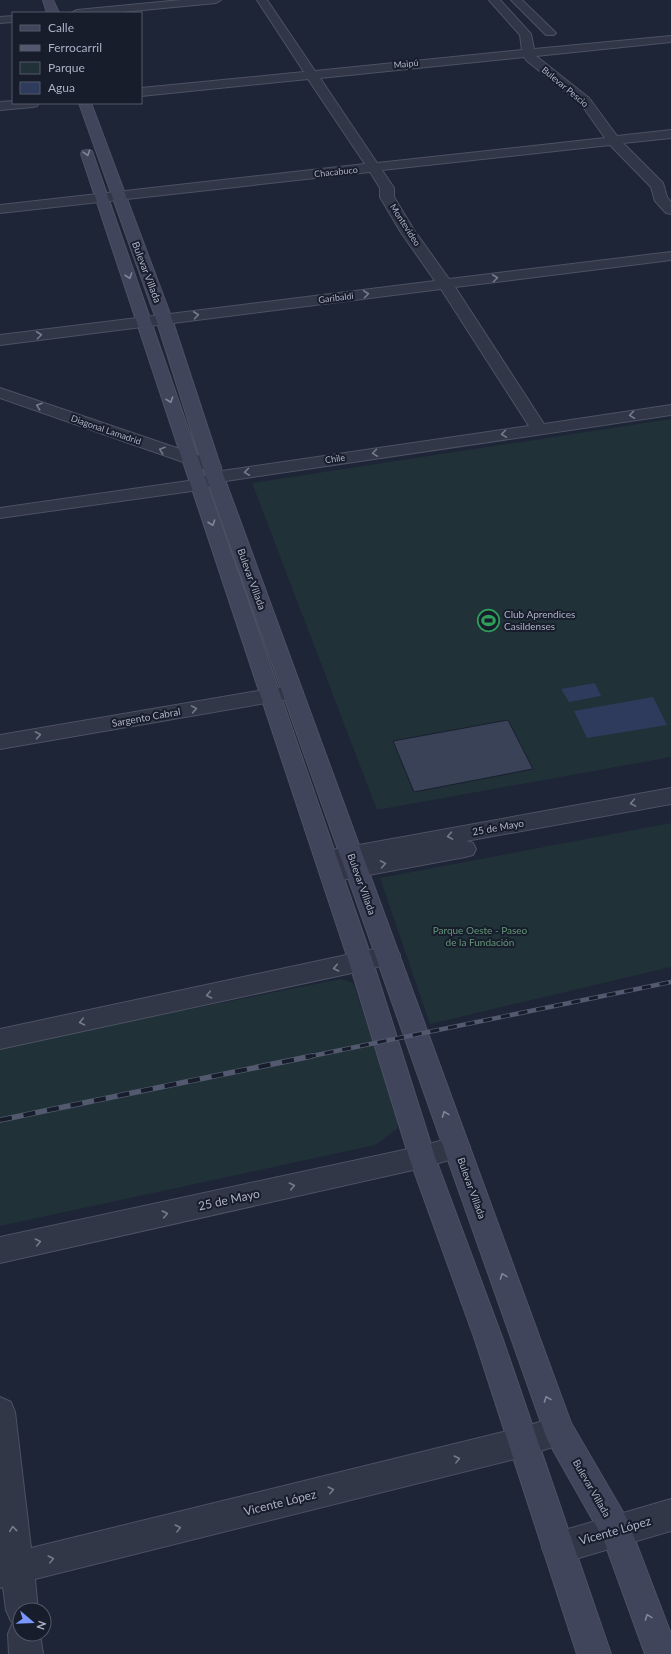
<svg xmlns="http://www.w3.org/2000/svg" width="671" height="1654" viewBox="0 0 671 1654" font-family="Lato,sans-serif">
	<rect width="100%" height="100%" fill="#1e2537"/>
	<path fill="#203138" d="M671,419v338l-294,53 -125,-327z
		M671,823v144l-241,57 -50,-146z
		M341,979l12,4 46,135 -2,11 -22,16 -375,81v-179z"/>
	<path fill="#2f3b5d" d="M595,683l6,13 -32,6 -8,-13z
		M653,697l14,28 -80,13 -13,-27z"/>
	<path fill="#3a4258" stroke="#191f2e" d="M508,720l25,49 -119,23 -21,-51z"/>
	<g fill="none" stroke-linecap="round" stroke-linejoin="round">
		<defs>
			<path id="minor" d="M181,0h40l-5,3 -104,10h-41l6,-3z
				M257,0h10l48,71 207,-21 -2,-15 -31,-35h11l31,34 3,15 137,-13v6l-135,14 53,42 28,38 54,-6v8l-48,5 40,40 4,14 4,5v12l-5,-1 -11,-12 -4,-14 -41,-42 -228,25 12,18v9l20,33 35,49 222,-27v8l-216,27 89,137 127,-19v10l-452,67 -20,8 -199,28v-10l195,-28 20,-8 314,-46 -88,-137 -441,56v-10l435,-54 -35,-50 -20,-34v-9l-10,-16 -370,41v-8l365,-41 -57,-85 -167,17v-8l163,-16zM524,57l3,4 54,43 24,34 -228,25 -57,-85z
				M511,0h11l32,31 2,2 -2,2h-8z
				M13,16v6l-13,1v-6z
				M13,101v2h26l-2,3 -4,1 -33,3v-8z
				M0,388l218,74 3,4 -3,4 -6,1 -6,-1 -206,-72z
				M293,685l7,2 3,5 -3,5 -300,52v-14z
				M671,788v16l-205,37 7,2 3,6 -3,6 -8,2 -134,25 -8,-2 -3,-6 3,-6 3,-1 -8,-2 -3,-6 3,-6 8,-2z
				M388,946l8,2 4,7 -4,7 -35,9 -361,78v-20z
				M457,1136l9,3 4,8 -4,8 -44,13 -422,95v-26l422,-91z
				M0,1397l11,5 4,10 16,136 492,-121 36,-11 11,5 4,10 -4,10 -47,16 -488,122 3,31h-18v24h20l3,20h-34l-1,-20 5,-12 -2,-1 -5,-11 -3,-23 -3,1z
				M671,1499v32l-113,33 -11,-5 -5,-11 5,-11 11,-5z"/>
			<path id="secondary" d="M43,0h10l6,13h-12z
				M79,103h12l81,216 52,158 347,946 56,96 44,115v20h-26l-42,-116 -55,-97 -4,-10 -338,-954 -50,-158z
				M87,150l5,1 1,3 280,808 62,195 67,180 109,317h-34l-103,-317 -65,-180 -60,-195 -268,-808 1,-3z"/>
		</defs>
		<use href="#minor" stroke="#4c5263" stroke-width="2"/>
		<use href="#secondary" stroke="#4c5263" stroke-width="2"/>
		<use href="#minor" fill="#323747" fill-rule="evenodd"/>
		<use href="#secondary" fill="#40455b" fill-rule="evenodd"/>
		<defs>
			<path id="rail-far1" d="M307,1057l364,-75"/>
			<path id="rail" d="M0,1120l312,-64"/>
		</defs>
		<use href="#rail-far1" stroke="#535a6f" stroke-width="4.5"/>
		<use href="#rail" stroke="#535a6f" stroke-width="5.5"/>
		<use href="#rail-far1" stroke="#181d2c" stroke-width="3" stroke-dasharray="9" stroke-linecap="butt"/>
		<use href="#rail" stroke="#181d2c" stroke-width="4" stroke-dasharray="12" stroke-linecap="butt"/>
	</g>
	<defs><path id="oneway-chevron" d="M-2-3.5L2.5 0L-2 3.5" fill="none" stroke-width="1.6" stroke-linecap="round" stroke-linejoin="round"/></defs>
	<g stroke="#81869b">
		<use href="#oneway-chevron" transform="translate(87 153) rotate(72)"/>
		<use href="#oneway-chevron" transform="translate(129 276) rotate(71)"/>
		<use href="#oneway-chevron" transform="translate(170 400) rotate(71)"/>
		<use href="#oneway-chevron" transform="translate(212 523) rotate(71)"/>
		<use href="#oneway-chevron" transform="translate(445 1114) rotate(-110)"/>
		<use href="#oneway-chevron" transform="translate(503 1276) rotate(-110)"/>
		<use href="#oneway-chevron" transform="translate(547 1399) rotate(-110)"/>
		<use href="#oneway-chevron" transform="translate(648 1617) rotate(-110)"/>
	</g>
	<g stroke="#757a8c">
		<use href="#oneway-chevron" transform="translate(495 278) rotate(-7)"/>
		<use href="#oneway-chevron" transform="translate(366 294) rotate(-7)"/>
		<use href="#oneway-chevron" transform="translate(196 315) rotate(-7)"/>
		<use href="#oneway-chevron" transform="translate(39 335) rotate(-7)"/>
		<use href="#oneway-chevron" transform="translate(39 406) rotate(-161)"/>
		<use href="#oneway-chevron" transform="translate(632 415) rotate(172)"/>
		<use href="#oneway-chevron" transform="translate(504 434) rotate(172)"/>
		<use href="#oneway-chevron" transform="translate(162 450) rotate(-161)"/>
		<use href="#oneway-chevron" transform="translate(375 453) rotate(172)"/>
		<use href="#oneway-chevron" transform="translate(247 472) rotate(172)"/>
		<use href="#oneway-chevron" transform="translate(194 709) rotate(-10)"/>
		<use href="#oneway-chevron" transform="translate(38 735) rotate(-10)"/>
		<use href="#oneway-chevron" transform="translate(633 803) rotate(170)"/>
		<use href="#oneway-chevron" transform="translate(450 836) rotate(170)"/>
		<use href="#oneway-chevron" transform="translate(383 864) rotate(-10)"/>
		<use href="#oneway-chevron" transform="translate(336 968) rotate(168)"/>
		<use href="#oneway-chevron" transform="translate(209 995) rotate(168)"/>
		<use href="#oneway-chevron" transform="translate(82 1022) rotate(168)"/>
		<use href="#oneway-chevron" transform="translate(292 1186) rotate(-12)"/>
		<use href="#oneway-chevron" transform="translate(165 1214) rotate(-12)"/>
		<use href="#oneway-chevron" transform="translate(38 1242) rotate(-12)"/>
		<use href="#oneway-chevron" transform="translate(457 1459) rotate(-14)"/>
		<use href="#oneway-chevron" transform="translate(331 1490) rotate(-14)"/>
		<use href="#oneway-chevron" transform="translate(178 1528) rotate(-14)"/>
		<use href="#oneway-chevron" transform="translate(13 1529) rotate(-96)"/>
		<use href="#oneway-chevron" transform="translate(51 1559) rotate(-14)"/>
	</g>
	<defs>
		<symbol id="stadium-ring" viewBox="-11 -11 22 22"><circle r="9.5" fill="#181d2c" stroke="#2e9e5b" stroke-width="1.5"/><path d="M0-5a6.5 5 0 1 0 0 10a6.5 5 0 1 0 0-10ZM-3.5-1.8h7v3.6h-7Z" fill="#2e9e5b"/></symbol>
	</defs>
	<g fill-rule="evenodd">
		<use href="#stadium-ring" x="476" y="608" width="25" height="25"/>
	</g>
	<g text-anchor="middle" stroke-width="4" stroke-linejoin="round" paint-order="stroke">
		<g font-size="9" fill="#acb1c5" stroke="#181d2c">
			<text transform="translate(406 64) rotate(-6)" y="3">Maipú</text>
			<text transform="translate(565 87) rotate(40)" y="3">Bulevar Pescio</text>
			<text transform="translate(336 172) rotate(-6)" y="3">Chacabuco</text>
			<text transform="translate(405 225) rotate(57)" y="3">Montevideo</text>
			<text transform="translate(336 298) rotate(-7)" y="3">Garibaldi</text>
			<text transform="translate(106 430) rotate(19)" y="3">Diagonal Lamadrid</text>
			<text transform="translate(335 459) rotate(-8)" y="3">Chile</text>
		</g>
		<g font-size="10" fill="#acb1c5" stroke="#181d2c">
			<text transform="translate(147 272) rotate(69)" y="4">Bulevar Villada</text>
			<text transform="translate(252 579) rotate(70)" y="4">Bulevar Villada</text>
			<text transform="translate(146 717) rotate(-10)" y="4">Sargento Cabral</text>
			<text transform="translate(498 827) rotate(-10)" y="4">25 de Mayo</text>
			<text transform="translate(362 884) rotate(70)" y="4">Bulevar Villada</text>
			<text transform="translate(472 1188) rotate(70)" y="4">Bulevar Villada</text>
			<text transform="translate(592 1488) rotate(60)" y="4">Bulevar Villada</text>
		</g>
		<g font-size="10" fill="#acb1c5" stroke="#181d2c" text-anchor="start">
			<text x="504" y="618">Club Aprendices<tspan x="504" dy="12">Casildenses</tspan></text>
		</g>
		<g font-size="10" fill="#639676" stroke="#181d2c">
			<text x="480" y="934">Parque Oeste - Paseo<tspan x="480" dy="12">de la Fundación</tspan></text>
		</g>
		<g font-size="12" fill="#acb1c5" stroke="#181d2c">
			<text transform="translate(229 1200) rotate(-12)" y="4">25 de Mayo</text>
			<text transform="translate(280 1503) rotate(-14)" y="4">Vicente López</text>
			<text transform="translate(615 1531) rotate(-16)" y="4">Vicente López</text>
		</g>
	</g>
	<rect x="12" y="12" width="130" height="92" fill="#181d2c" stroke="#535869"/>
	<rect x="20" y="25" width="20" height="6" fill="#40455b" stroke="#535869"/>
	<text x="48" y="32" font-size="12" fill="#acb1c5">Calle</text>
	<rect x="20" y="45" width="20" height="6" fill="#535a6f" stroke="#535869"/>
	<text x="48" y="52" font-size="12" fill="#acb1c5">Ferrocarril</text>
	<rect x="20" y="62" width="20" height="12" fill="#203138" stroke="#535869"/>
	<text x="48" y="72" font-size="12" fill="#acb1c5">Parque</text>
	<rect x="20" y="82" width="20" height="12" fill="#2f3b5d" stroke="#535869"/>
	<text x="48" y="92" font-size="12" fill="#acb1c5">Agua</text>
	<g transform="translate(32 1622) rotate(109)"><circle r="19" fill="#181d2c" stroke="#535869"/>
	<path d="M0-3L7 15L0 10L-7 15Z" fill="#7997fd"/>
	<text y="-6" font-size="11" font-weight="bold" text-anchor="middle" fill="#acb1c5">N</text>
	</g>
</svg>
